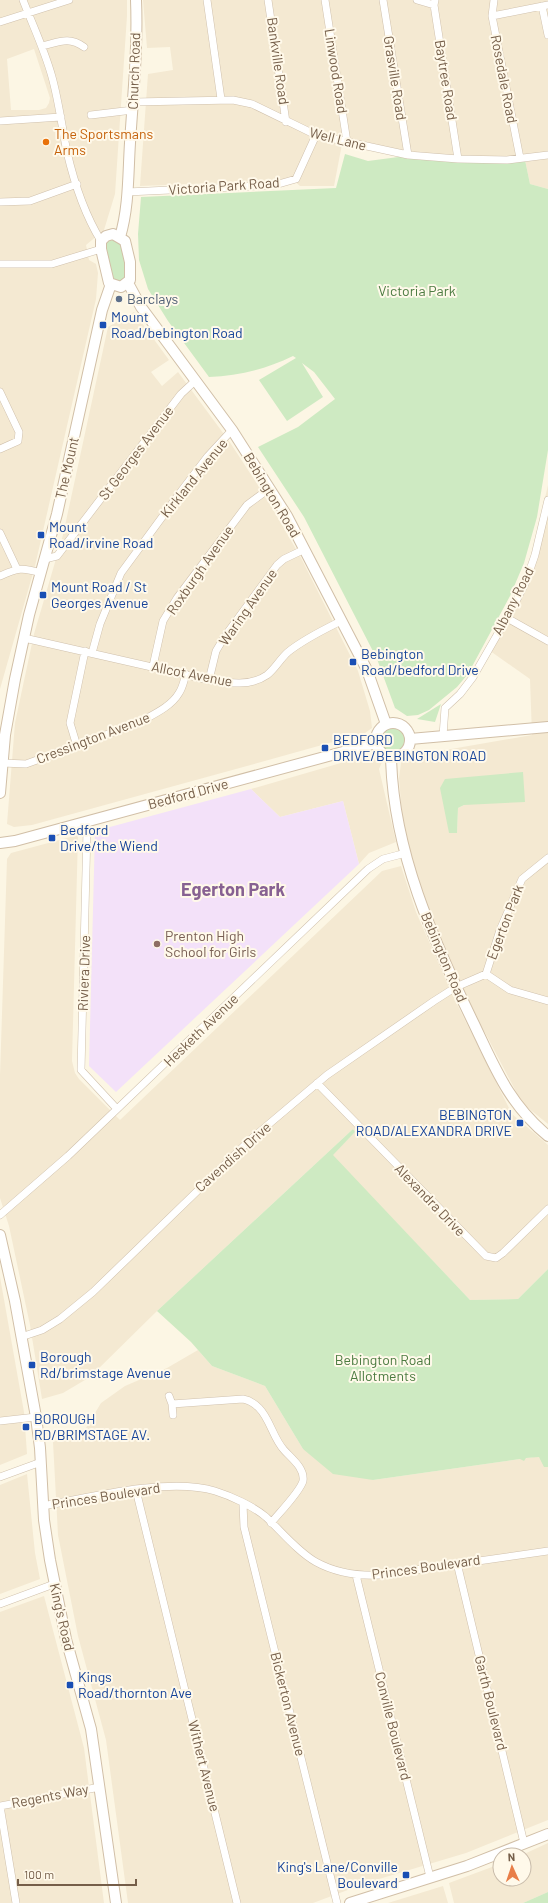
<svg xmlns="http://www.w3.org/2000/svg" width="548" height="1903" viewBox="0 0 548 1903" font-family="Barlow,sans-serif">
	<rect width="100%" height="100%" fill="#fcf6e4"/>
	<path fill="#f4e9d2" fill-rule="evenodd" d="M0,0h127v16l-12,178 -11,36 -18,15 3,15 7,4 2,9 -2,26 -61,267 -35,123zM34,49l16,49 -1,5 -3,5 -7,2h-28l-4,-51z
		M143,0h405v189l-18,-5 -5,-24 -69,-2 -114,-14 -8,42h-34l-7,-6 -153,6 8,-112 25,-4 -3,-23 -23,1z
		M134,312l35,48 -18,12 11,14 16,-14 51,69 36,55 35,60 58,115 12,40 2,17 -7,5 -129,36 -204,56 -18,2 -7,-3 8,-101 19,-89 29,-99 45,-208z
		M548,485v639l-26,-21 -63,-120 -32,-74 -17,-55 -8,-39 -3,-37 2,-15 4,-6 127,-22 -2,-56 -44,-31 19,-31 15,-30 11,-28zM446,779l18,26 -6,3 -1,25h-8z
		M365,756l17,6 -3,7 17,73 -27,11 -10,11 -16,-63 -63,16 -29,-28z
		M78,835l-6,226 3,12 4,6 41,41 262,-249 19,-5 15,46 36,82 60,120 36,31v124l-30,30 -48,1 -138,-145 23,-23 -2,-3 -196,182 -67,66 -27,16 -21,6 -12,-74 -21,-99 -9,-28v-122l7,-217 4,-6z
		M0,1277l24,135 3,42 -27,11z
		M198,1350l14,16 53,20 38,63 70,31 175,-25v365l-82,33 -97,29 -56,21h-185l-22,-163 -28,-104 -20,-101 -5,-93 30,-9 18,-30 24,-17 42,-18z
		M27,1474l8,79 5,26 -40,15v-109z
		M44,1596l40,152 20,155h-104v-291z
		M548,1843v49l-25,11h-69l-5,-20 51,-19v15h24v-24h-2z
		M443,1886l5,17h-60z"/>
	<path fill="#f3e1f9" d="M251,789l29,28 63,-16 16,63 -243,228 -27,-26 6,-235z"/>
	<path fill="#ceeac2" d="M345,154l23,7 38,-5 119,4 5,24 18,5v261l-11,67 -13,46 -14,33 -42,78 -11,13 -28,23 -11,5 -11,1 -12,-8 -18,-49 -73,-142 -46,-70 40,-20 37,-28 -21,-27 -12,-9 21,34 -36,24 -28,-41 37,-22 -3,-2c-27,13 -54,20 -84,21l-41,-56 -20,-32 -9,-29 -1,-26 3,-37 195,-9z
		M112,240l8,2c6,10 9,30 3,40l-10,-1 -8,-32 2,-7z
		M441,704l-6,18 -18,-3z
		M381 740a12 12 0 1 1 24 0a12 12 0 1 1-24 0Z
		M523,772l2,30 -61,3 -6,3 -1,25h-8l-9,-45 5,-9z
		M353,1129l2,3 -22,23 137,145 48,-1 30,-30v198h-4l-5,-10 -13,1 -2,3 -4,-2 -147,21 -40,-6 -30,-25 -38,-63 -53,-20 -21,-24 -34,-31z
		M548,1892v11h-25z"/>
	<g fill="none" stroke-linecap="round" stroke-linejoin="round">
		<defs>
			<path id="street" d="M23,0c10,26 22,51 29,77 7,25 10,51 15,75 7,30 18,63 34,89
				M207,0l14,99
				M268,0l18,122
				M325,0l22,142
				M383,0l25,155
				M417,0l17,5
				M435,0l-1,5 24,154
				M494,0l-2,16 28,142
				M542,6l6,29
				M492,16l56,-11
				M0,22l69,-22
				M42,46c17,-4 27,-10 42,1
				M134,102l99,-2 19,4 64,31 92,20 50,4 49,1 41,-5
				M91,115l42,-5
				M0,121l61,-4
				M127,192l148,-7 21,-6 20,-44
				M0,202l30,-1 47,-17
				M0,264h52l49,-15
				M0,392l19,40 -1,9 -18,8
				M0,533l17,36
				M45,559l12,-3 124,-162 14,-13
				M0,576c18,-8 22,-9 41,-3
				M507,618l41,23
				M24,638l185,42c19,3 41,7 58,-5 8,-6 13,-16 21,-23 16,-13 35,-22 53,-31
				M92,653l8,-29 21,-51 61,-83 26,-34 24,-26
				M153,666l10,-45 14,-23 70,-93 23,-17
				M209,680l7,-29 9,-15 52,-71 7,-6 21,-10
				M443,736l2,-28 15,-14 13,-17 39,-68 13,-25 10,-29 13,-55
				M77,746l-7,-23 15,-72
				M2,763l24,1 112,-41c14,-8 33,-16 41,-30 4,-6 5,-13 7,-19
				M85,822l2,8 -6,240 36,39
				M486,974l24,16 38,11
				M317,1083l169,173 10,2 7,-5 45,-44
				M0,1215l68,-59 300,-287 15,-10 23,-6
				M21,1337l21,-7 18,-11 33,-27 157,-152 77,-65 107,-74 22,-14 30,-13 14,-44 22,-51 26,-21
				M169,1396l3,8 1,11
				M172,1404l71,-5c6,1 11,4 16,9 11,11 14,30 25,42 7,8 21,18 19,31 -3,11 -24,32 -32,42
				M0,1421l36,-4
				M0,1477l41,-15
				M136,1490l101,413
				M243,1504l1,23 93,376
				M43,1506c47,-9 127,-29 172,-15 16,5 38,15 51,26 15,14 32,35 50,45 20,11 41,14 64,13l168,-24
				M457,1563l67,280
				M356,1575l74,302
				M0,1604l54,-20
				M0,1806l100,-19
				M0,1806l16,97"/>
			<path id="secondary" d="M113,234l12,7 5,21v18l-9,7 -12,-4 -8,-34v-8l5,-5z
				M120,237c9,-30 8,-63 10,-94 3,-48 8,-95 6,-143
				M128,283l13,24 91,123 55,86 80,154 19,54
				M376 740a17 17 0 1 1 34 0a17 17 0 1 1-34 0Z
				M410,739l138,-12
				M391,757c2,94 42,183 83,267 21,44 35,80 74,112
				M0,793l5,-58 10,-56 14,-64 28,-101 45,-204 9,-26
				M0,843l15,-2 361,-98
				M0,1235l15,66 21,116 4,31 4,72 6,40 16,79 25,90 25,174
				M350,1903l117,-37 81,-32"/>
		</defs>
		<use href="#street" stroke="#d0c1ad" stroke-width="8"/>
		<use href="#secondary" stroke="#d1bfa7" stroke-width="12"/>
		<use href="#street" stroke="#fff" stroke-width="7"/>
		<use href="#secondary" stroke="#fff" stroke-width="10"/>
	</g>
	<circle fill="#e8710a" stroke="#fff9ea" stroke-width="1.5" cx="46" cy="142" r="4"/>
	<circle fill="#5c6f8a" stroke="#fff9ea" stroke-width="1.5" cx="119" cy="299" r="4"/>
	<g fill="#1a4fb4" stroke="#fff9ea" stroke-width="1.5">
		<rect x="99" y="321" width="8" height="8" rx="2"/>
		<rect x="37" y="531" width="8" height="8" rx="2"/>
		<rect x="39" y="591" width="8" height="8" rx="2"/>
		<rect x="349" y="658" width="8" height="8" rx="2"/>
		<rect x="321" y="744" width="8" height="8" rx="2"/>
		<rect x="48" y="834" width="8" height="8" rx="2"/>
		<rect x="516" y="1119" width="8" height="8" rx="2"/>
		<rect x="28" y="1361" width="8" height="8" rx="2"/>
		<rect x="22" y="1423" width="8" height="8" rx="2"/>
		<rect x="66" y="1681" width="8" height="8" rx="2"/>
		<rect x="402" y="1871" width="8" height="8" rx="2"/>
	</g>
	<circle fill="#8d6e63" stroke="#fff9ea" stroke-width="1.5" cx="157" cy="944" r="4"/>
	<g text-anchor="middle" stroke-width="4" stroke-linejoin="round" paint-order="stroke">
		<g font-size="14" fill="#755e49" stroke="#fff9ea">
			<text transform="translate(278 61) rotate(82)" y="5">Bankville Road</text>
			<text transform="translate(134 71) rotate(-88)" y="5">Church Road</text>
			<text transform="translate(336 71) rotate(81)" y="5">Linwood Road</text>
			<text transform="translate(395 78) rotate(81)" y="5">Grasville Road</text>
			<text transform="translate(504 79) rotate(79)" y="5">Rosedale Road</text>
			<text transform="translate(446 80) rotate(81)" y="5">Baytree Road</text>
			<text transform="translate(338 139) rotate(14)" y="5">Well Lane</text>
			<text transform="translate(224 186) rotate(-4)" y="5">Victoria Park Road</text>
			<text transform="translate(136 453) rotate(-53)" y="5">St Georges Avenue</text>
			<text transform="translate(67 468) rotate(-77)" y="5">The Mount</text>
			<text transform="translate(194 478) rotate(-51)" y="5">Kirkland Avenue</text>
			<text transform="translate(272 495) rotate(59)" y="5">Bebington Road</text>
			<text transform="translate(200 570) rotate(-55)" y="5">Roxburgh Avenue</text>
			<text transform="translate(513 601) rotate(-63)" y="5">Albany Road</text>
			<text transform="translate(248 607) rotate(-55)" y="5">Waring Avenue</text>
			<text transform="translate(192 674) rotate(11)" y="5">Allcot Avenue</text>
			<text transform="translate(93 738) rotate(-21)" y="5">Cressington Avenue</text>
			<text transform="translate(188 794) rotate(-15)" y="5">Bedford Drive</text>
			<text transform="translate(505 922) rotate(-69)" y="5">Egerton Park</text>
			<text transform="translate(444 957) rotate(67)" y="5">Bebington Road</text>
			<text transform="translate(84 973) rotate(-88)" y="5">Riviera Drive</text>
			<text transform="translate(201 1030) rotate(-44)" y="5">Hesketh Avenue</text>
			<text transform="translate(233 1157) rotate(-42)" y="5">Cavendish Drive</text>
			<text transform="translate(430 1200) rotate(46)" y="5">Alexandra Drive</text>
			<text transform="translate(106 1496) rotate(-9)" y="5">Princes Boulevard</text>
			<text transform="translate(426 1567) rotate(-8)" y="5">Princes Boulevard</text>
			<text transform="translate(62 1617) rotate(77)" y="5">King's Road</text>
			<text transform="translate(491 1703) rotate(76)" y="5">Garth Boulevard</text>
			<text transform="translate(288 1704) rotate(76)" y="5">Bickerton Avenue</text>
			<text transform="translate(393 1726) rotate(76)" y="5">Conville Boulevard</text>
			<text transform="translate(204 1766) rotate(76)" y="5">Withert Avenue</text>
			<text transform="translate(50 1796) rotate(-11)" y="5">Regents Way</text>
		</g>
		<g font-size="14" fill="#c56008" stroke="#fff9ea" text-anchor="start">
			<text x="54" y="139">The Sportsmans<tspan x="54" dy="16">Arms</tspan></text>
		</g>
		<g font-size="14" fill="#4c7b41" stroke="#fff9ea">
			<text x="417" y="296">Victoria Park</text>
			<text x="383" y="1365">Bebington Road<tspan x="383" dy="16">Allotments</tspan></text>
		</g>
		<g font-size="14" fill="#4e5e75" stroke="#fff9ea" text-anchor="start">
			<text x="127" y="304">Barclays</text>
		</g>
		<g font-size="14" fill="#164399" stroke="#fff9ea" text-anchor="start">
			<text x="111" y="322">Mount<tspan x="111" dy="16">Road/bebington Road</tspan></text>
			<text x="49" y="532">Mount<tspan x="49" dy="16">Road/irvine Road</tspan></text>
			<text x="51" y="592">Mount Road / St<tspan x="51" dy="16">Georges Avenue</tspan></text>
			<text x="361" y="659">Bebington<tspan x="361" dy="16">Road/bedford Drive</tspan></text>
			<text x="333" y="745">BEDFORD<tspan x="333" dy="16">DRIVE/BEBINGTON ROAD</tspan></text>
			<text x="60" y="835">Bedford<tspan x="60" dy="16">Drive/the Wiend</tspan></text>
			<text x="512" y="1120" text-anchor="end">BEBINGTON<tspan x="512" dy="16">ROAD/ALEXANDRA DRIVE</tspan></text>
			<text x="40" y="1362">Borough<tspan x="40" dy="16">Rd/brimstage Avenue</tspan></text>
			<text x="34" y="1424">BOROUGH<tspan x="34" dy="16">RD/BRIMSTAGE AV.</tspan></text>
			<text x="78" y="1682">Kings<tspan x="78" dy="16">Road/thornton Ave</tspan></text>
			<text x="398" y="1872" text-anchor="end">King's Lane/Conville<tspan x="398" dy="16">Boulevard</tspan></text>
		</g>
		<g font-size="14" fill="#785e54" stroke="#fff9ea" text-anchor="start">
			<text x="165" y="941">Prenton High<tspan x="165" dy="16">School for Girls</tspan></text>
		</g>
		<g font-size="18" font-weight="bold" fill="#876192" stroke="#fff9ea">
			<text x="233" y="896">Egerton Park</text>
		</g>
	</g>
	<g transform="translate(512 1867) rotate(357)"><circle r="19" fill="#fff9ea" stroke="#c8bbaa"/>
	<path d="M0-3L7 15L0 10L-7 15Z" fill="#e87e48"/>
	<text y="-6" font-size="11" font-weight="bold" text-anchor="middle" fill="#755e49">N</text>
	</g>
	<path d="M18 1879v6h118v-6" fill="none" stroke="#755e49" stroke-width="2"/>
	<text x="24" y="1879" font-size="12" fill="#755e49" stroke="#fff9ea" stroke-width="3" paint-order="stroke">100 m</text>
</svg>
